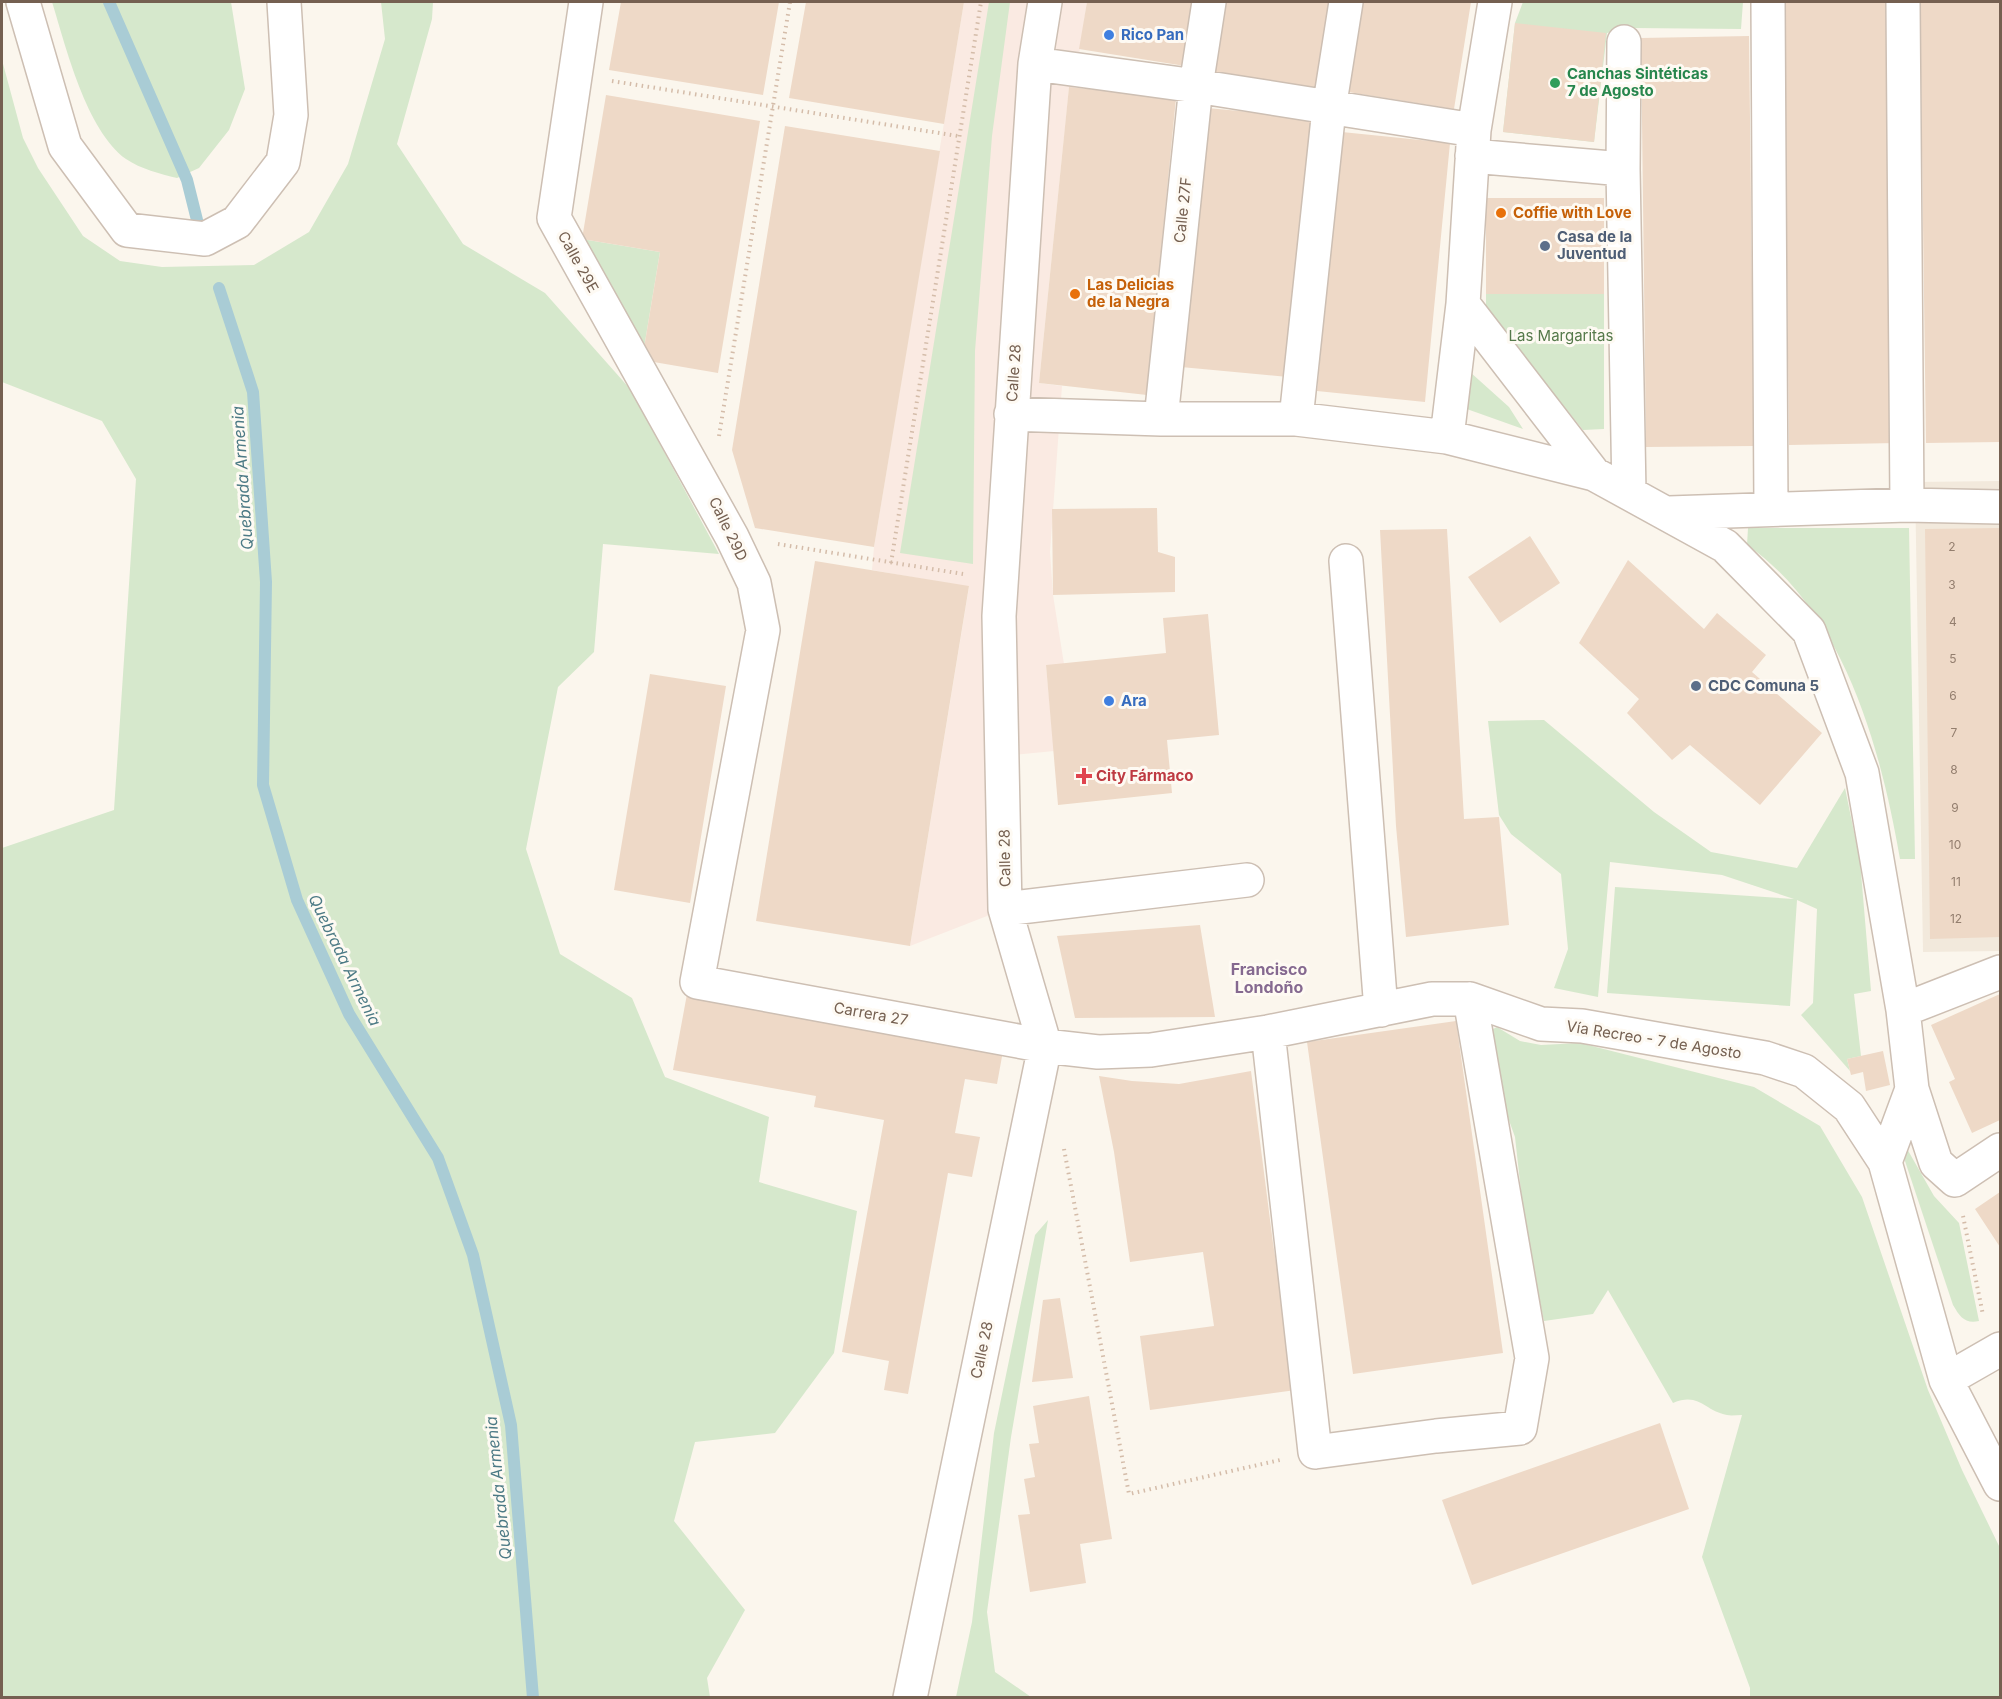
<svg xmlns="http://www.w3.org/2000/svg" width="2002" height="1699" viewBox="0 0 2002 1699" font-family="Inter,sans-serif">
	<rect width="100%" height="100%" fill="#fbf6ed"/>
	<path fill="#f2e9dc" d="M2000,481v470l-77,1 -8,-470z"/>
	<path fill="#faeae2" d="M964,2h123l-13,86h-5l-30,295 23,3 -12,166 3,43 11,69 -18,2 8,85 -51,5 2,153 -95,37 59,-359 -97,-17 2,-23z"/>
	<path fill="#d6e8cc" d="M52,2h179l14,87 -16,41 -30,38 -22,10c-17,-4 -36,-9 -51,-19 -40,-29 -60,-112 -74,-157z
		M381,2h52l-1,17 -35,125 66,100 82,49 86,97 88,164 -116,-10 -9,108 -36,35 -32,162 34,105 72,44 33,79 104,40 -10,65 98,29 -23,142 -59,80 -80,9 -21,79 71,89 -38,68 3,19h-708v-849l112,-38 22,-331 -34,-58 -100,-39v-322l21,78 15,30 45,68 37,25 42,6 92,-2 55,-33 39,-68 37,-125z
		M989,2h21l-18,134 -17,215 -2,213 -73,-11z
		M1523,2h220l-2,27 -108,-1 -26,5 -13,109 -91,-10 12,-109z
		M582,239l78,13 -18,108z
		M1486,294h118v135l-21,1 -97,-121z
		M1470,372l39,35 14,22 -59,-21z
		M1748,528h161l6,331h-15c-19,-110 -56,-247 -153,-314z
		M1544,720l110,92 57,40 86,16 48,-80 15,73 11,130 -17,3 7,62 -14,3 3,12 -49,-56 12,-12 4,-94 -20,-9 -7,106 -183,-13 8,-106 179,12 -72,-24 -112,-13 -12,135 -44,-9 14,-39 -7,-75 -50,-40 -12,-19 -11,-94z
		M1497,1027l23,14 21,4 39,-2 174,44 66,39 42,71 66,193 34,80 38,78v149h-250v-9l-48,-131 40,-142c-5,0 -11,1 -15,0 -23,-4 -27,-23 -54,-12l-65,-113 -15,24 -49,7 -18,-85 -11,-99 -19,-53 -7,-53z
		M1906,1147l28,49 25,27 20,98c-14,3 -19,-4 -26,-16l-50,-150z
		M1048,1220l-37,217 -24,175 8,60 36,25h-75l16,-75 22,-189 41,-198z"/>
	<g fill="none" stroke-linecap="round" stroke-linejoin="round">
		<path stroke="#a9ccd5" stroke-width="12" d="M109,2l78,178 10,40
			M219,288l34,104 13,190 -3,203 34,115 52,114 89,144 35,97 38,170 22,273"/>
	</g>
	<path fill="#eed9c7" d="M621,2h158l-16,93 -154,-25z
		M806,2h158l-20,122 -155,-26z
		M1087,2h109l-11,64 -106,-17z
		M1221,2h110l-14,86 -107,-17z
		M1362,2h109l-17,107 -106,-17z
		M1784,2h108l5,441 -108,2z
		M1920,2h80v440l-74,1z
		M1515,23l91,10 -12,109 -91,-10z
		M1749,36l5,410 -108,1 -5,-409z
		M1069,87l107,11 -29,297 -108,-12z
		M606,95l154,26 -42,252 -76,-13 18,-108 -78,-13z
		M1207,108l107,10 -26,259 -107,-10z
		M785,126l155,25 -66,396 -119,-19 -23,-78z
		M1342,132l108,11 -25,259 -108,-11z
		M1486,198h118v96h-118z
		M1157,508l1,44 17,5v35l-122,3 -1,-86z
		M2000,528v409l-70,2 -5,-410z
		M1447,529l17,290 35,-2 10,108 -103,12 -10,-111 -16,-296z
		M1530,536l30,47 -60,40 -32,-46z
		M1628,560l76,69 13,-16 49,42 -14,17 70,61 -62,72 -70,-60 -18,15 -45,-47 12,-14 -60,-56z
		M815,561l154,25 -59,360 -154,-25z
		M1208,614l11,121 -52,5 5,53 -114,12 -12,-140 120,-12 -3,-35z
		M650,674l76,12 -36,217 -76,-13z
		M1200,925l15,92 -140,1 -18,-82z
		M687,994l316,57 -6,33 -32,-5 -10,54 25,4 -8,40 -24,-4 -40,221 -24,-4 5,-29 -47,-9 42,-232 -70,-13 2,-11 -143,-26z
		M2000,994v126l-28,13 -23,-51 6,-3 -24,-54z
		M1456,1021l47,332 -150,21 -46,-332z
		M1883,1051l7,34 -24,6 -3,-19 -12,3 -4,-16z
		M1251,1071l22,172 23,147 -146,20 -10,-74 74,-10 -11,-74 -73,10 -16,-110 -15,-76 33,5 47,3z
		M2000,1192v55l-25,-38z
		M1060,1298l13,80 -41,4 11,-82z
		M1089,1396l23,143 -32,5 6,39 -56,9 -12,-77 12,-1 -6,-35 11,-2 -6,-33 10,-1 -6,-37z
		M1660,1423l29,86 -217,76 -30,-85z"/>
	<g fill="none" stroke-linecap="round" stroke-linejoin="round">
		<defs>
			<path id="minor" d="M23,2l42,144 62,84 78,9 32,-17 46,-60 8,-47 -7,-113
				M586,2l-32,216 178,319 22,46 9,47 -66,352 348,64 53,6 53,-2 117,-18 164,-33h38l71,25 41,2 183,32 39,13 45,36 36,55 61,218 54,104
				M1768,2l3,506
				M1903,2l4,503
				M1624,42l-1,127 6,324
				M1035,64l161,22 278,44
				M1472,156l151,13
				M1463,304l131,170
				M1011,414l150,5h135l151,18 147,37 131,72 84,85 53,142 41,237 9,79 24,74 19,17 45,-30
				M1161,419l35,-333 13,-84
				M1296,419l33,-310 17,-107
				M1447,437l16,-133 11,-174 21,-128
				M1669,513l238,-8 93,2
				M1346,561l35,449
				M1005,909l242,-29
				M1903,1010l97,-38
				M1268,1032l47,420 121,-16 84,-8 12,-70 -62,-359
				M1885,1162l27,-73
				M1946,1380l54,-31
				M910,1698l135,-652 -40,-137 -6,-293 36,-552 10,-62"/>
		</defs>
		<use href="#minor" stroke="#cdbfb3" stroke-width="36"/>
		<path stroke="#d4bca9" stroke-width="4" stroke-dasharray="1.5 4.5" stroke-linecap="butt" d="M612,81l346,55
			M719,436l71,-434
			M778,544l185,30
			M891,563l90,-561
			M1064,1149l65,345 151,-34
			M1963,1216l20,99"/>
		<use href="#minor" stroke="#fff" stroke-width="33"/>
	</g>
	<g fill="#3f7fe0" stroke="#fefaf3" stroke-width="2">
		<circle cx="1109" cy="35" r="6"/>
		<circle cx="1109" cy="701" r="6"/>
	</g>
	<circle fill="#2e9e5b" stroke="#fefaf3" stroke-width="2" cx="1555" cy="83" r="6"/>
	<g fill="#e8710a" stroke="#fefaf3" stroke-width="2">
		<circle cx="1501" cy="213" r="6"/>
		<circle cx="1075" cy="294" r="6"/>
	</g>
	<g fill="#5c6f8a" stroke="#fefaf3" stroke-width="2">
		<circle cx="1545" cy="246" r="6"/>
		<circle cx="1696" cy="686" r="6"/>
	</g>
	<path fill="#e0444e" stroke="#fefaf3" stroke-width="2" d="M1081 767h6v6h6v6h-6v6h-6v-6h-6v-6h6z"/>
	<g text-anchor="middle" stroke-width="6" stroke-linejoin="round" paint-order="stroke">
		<g font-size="12" fill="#937e6e">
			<text x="1952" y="551">2</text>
			<text x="1952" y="589">3</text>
			<text x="1953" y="626">4</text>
			<text x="1953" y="663">5</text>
			<text x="1953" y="700">6</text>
			<text x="1954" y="737">7</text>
			<text x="1954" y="774">8</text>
			<text x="1955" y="812">9</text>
			<text x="1955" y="849">10</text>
			<text x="1956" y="886">11</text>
			<text x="1956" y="923">12</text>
		</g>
		<g font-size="15" font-weight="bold" fill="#366cbe" stroke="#fefaf3" text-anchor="start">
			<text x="1121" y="40">Rico Pan</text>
			<text x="1121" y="706">Ara</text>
		</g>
		<g font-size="15" font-weight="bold" fill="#27864d" stroke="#fefaf3" text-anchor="start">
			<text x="1567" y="79">Canchas Sintéticas<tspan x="1567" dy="17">7 de Agosto</tspan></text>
		</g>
		<g font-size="15" fill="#756051" stroke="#fefaf3">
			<text transform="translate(1183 210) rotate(-84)" y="5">Calle 27F</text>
			<text transform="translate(578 262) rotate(61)" y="5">Calle 29E</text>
			<text transform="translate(1014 373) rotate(-86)" y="5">Calle 28</text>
			<text transform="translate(728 529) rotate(64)" y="5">Calle 29D</text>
			<text transform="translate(1005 858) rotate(-91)" y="5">Calle 28</text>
			<text transform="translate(871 1014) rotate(10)" y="5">Carrera 27</text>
			<text transform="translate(1654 1040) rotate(9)" y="5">Vía Recreo - 7 de Agosto</text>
			<text transform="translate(982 1350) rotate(-78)" y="5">Calle 28</text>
		</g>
		<g font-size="15" font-weight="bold" fill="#c56008" stroke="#fefaf3" text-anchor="start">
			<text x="1513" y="218">Coffie with Love</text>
			<text x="1087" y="290">Las Delicias<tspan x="1087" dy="17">de la Negra</tspan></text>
		</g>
		<g font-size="15" font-weight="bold" fill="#4e5e75" stroke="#fefaf3" text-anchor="start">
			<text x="1557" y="242">Casa de la<tspan x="1557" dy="17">Juventud</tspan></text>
			<text x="1708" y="691">CDC Comuna 5</text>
		</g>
		<g font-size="15" fill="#55794a" stroke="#fefaf3">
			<text x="1561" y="341">Las Margaritas</text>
		</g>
		<g font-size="15" font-weight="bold" fill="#be3a42" stroke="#fefaf3" text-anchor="start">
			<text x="1096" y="781">City Fármaco</text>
		</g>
		<g font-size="16" font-style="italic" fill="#4c7a85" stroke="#fefaf3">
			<text transform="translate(242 478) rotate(-94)" y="6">Quebrada Armenia</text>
			<text transform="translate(345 960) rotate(64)" y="6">Quebrada Armenia</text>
			<text transform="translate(498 1488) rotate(-96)" y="6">Quebrada Armenia</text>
		</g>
		<g font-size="16" font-weight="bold" fill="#856990" stroke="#fefaf3">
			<text x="1269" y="975">Francisco<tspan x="1269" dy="18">Londoño</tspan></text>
		</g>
	</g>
	<rect width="2002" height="1699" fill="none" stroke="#756051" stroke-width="6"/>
</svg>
